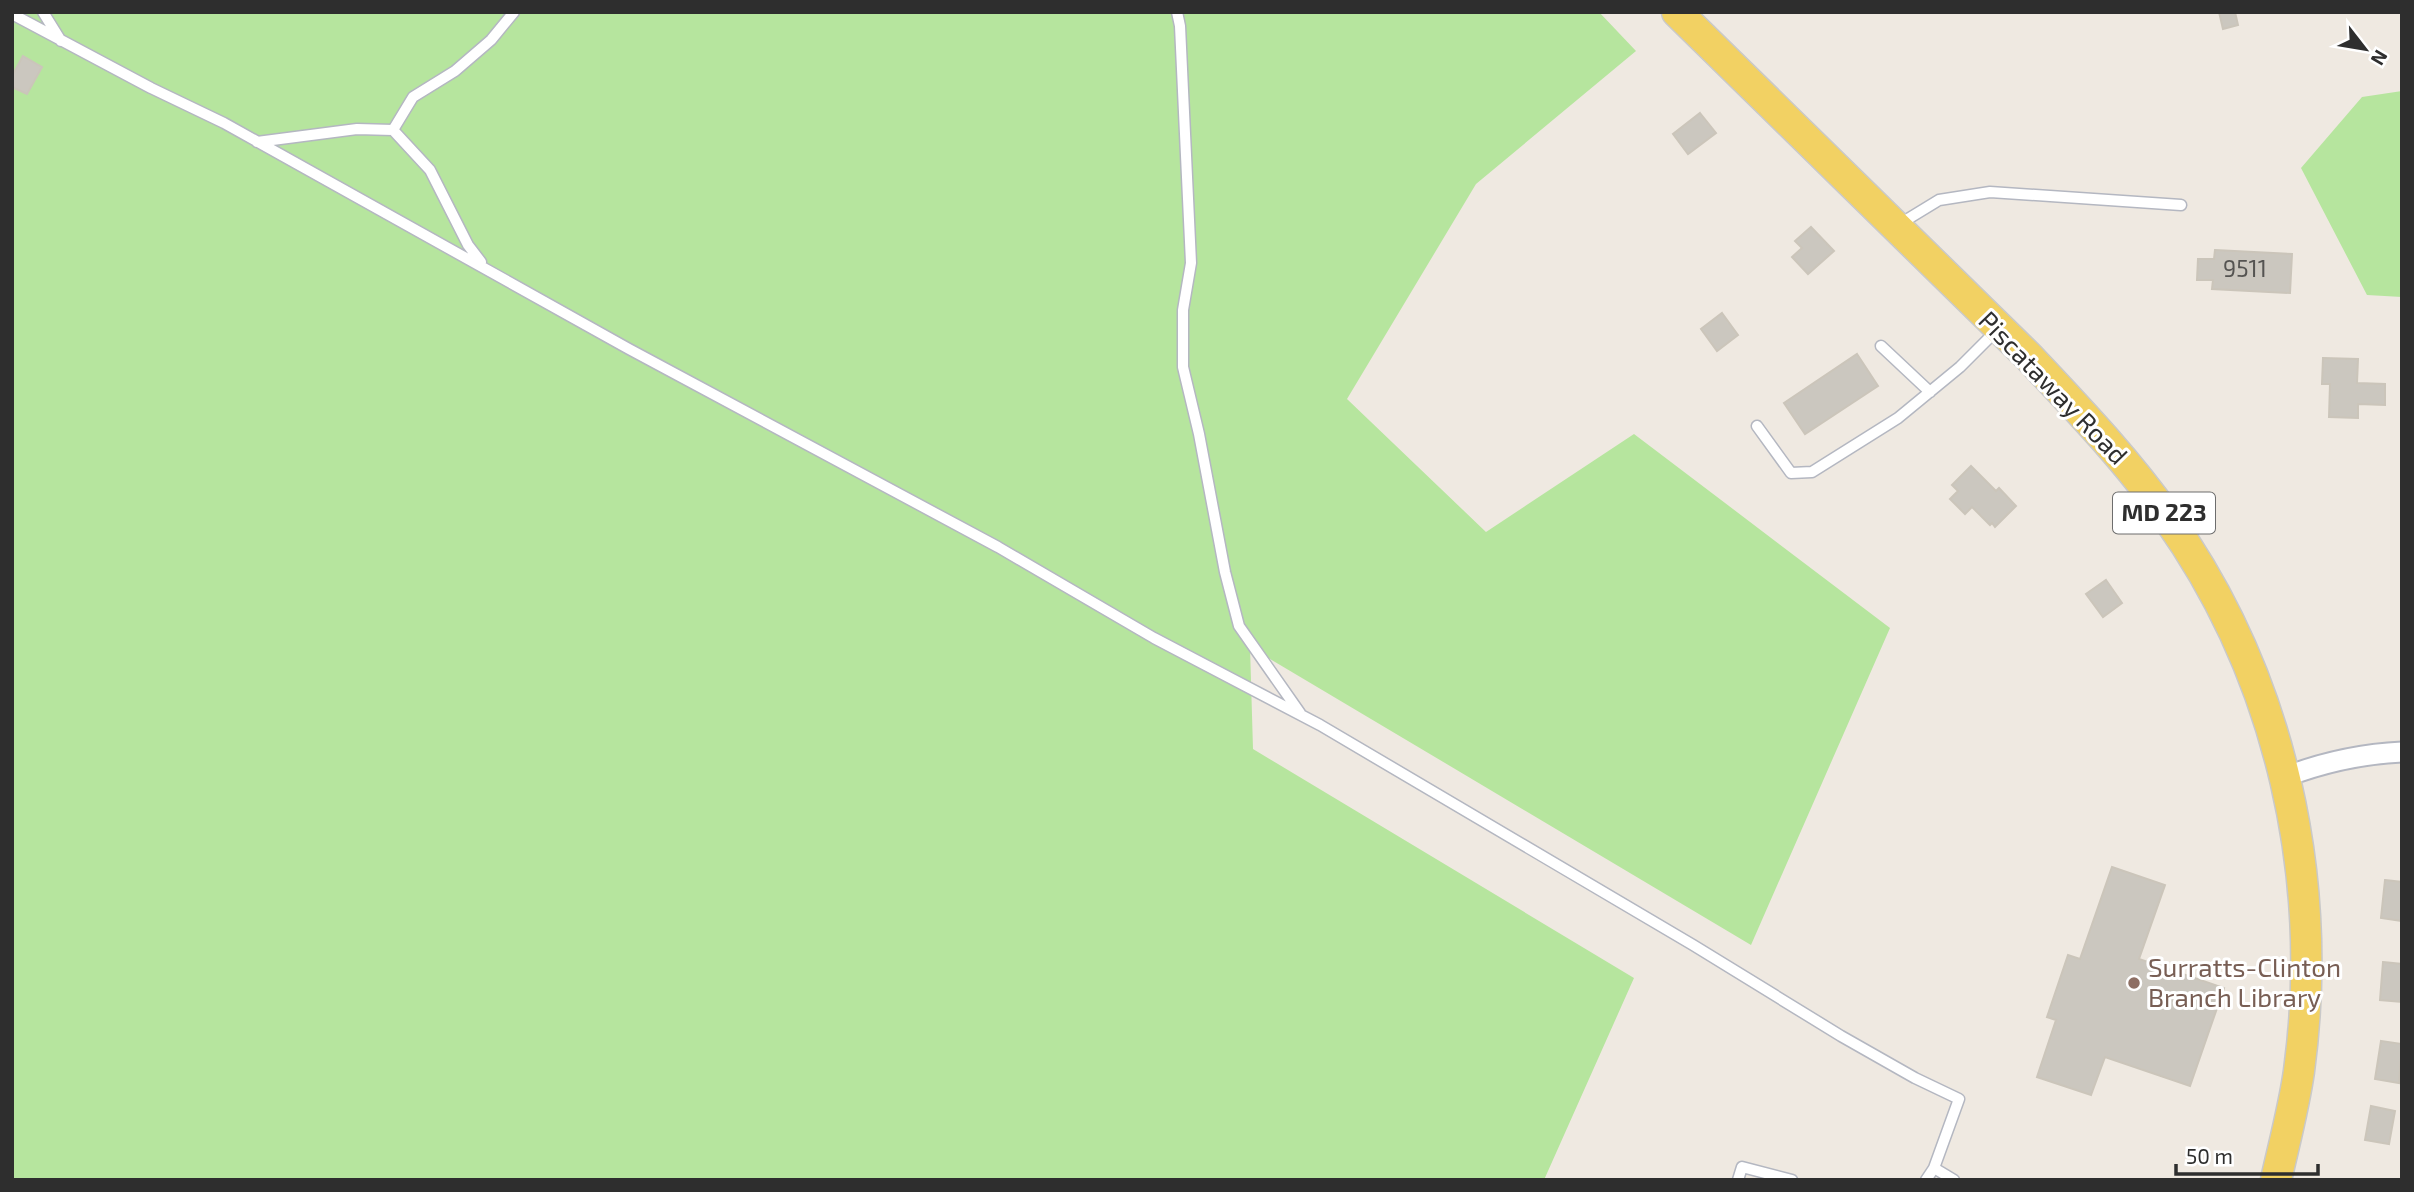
<svg xmlns="http://www.w3.org/2000/svg" width="2414" height="1192" viewBox="0 0 2414 1192" font-family="'Exo 2',sans-serif">
	<rect width="100%" height="100%" fill="#efe9e1"/>
	<path fill="#b6e59e" d="M12,12h1587l37,39 -160,133 -129,215 139,133 148,-98 256,194 -139,317 -501,-298 3,102 381,229 -90,202h-1532z
		M2402,91v206l-35,-2 -66,-127 61,-71z"/>
	<path fill="#cbc7bf" stroke="#cbc5ba" stroke-width="2" d="M2219,12h16l3,13 -15,4z
		M23,56l19,11 -15,27 -15,-7v-11z
		M1700,113l16,20 -28,21 -15,-20z
		M1811,227l23,24 -26,23 -16,-17 10,-9 -7,-7z
		M2215,250l77,4 -2,39 -78,-4 1,-9h-16l1,-21h16z
		M1722,313l16,22 -21,16 -16,-22z
		M1857,354l21,32 -73,48 -21,-31z
		M2323,358l35,1 -1,24 28,1v21l-27,-1v14l-29,-1 1,-33h-8z
		M1971,466l25,25 3,-3 17,18 -21,21 -3,-4 -2,2 -18,-18 -7,7 -15,-15 8,-8 -6,-6z
		M2106,580l16,23 -19,14 -17,-23z
		M2112,867l53,18 -26,74 85,29 -34,98 -85,-29 -14,38 -54,-18 19,-57 -9,-3 21,-62 12,4z
		M2385,880l17,2v39l-21,-3z
		M2383,962l19,2v38l-22,-2z
		M2381,1041l21,3 -3,39 -24,-4z
		M2371,1106l24,5 -6,33 -24,-4z"/>
	<g fill="none" stroke-linecap="round" stroke-linejoin="round">
		<defs>
			<path id="service" d="M43,12l18,29
				M1177,12l3,14 11,237 -8,47v57l16,67 26,138 14,54 61,87
				M12,14l139,74 73,35 405,226 369,198 156,91 166,87 373,220 148,91 74,42 44,21 -25,69 -8,12
				M393,130l20,-33 42,-26 36,-31 23,-28
				M257,142l100,-13 36,1 37,40 38,75 13,17
				M1898,225l41,-25 51,-8 191,13
				M1881,346l49,46
				M1757,426l34,47 21,-1 86,-54 62,-51 38,-38
				M1934,1168l20,12
				M1738,1180l4,-13 50,13"/>
			<path id="minor" d="M2285,777c39,-15 75,-23 117,-25"/>
			<path id="primary" d="M1677,12l352,345c48,51 97,102 138,160 114,160 158,360 132,554 -5,36 -15,73 -23,109"/>
		</defs>
		<use href="#service" stroke="#b4b7c1" stroke-width="13"/>
		<use href="#minor" stroke="#b4b7c1" stroke-width="23"/>
		<use href="#primary" stroke="#c9c9c9" stroke-width="33"/>
		<use href="#service" stroke="#fff" stroke-width="10"/>
		<use href="#minor" stroke="#fff" stroke-width="19"/>
		<use href="#primary" stroke="#f2d163" stroke-width="30"/>
	</g>
	<circle fill="#8d6e63" stroke="#fff" stroke-width="2.5" cx="2134" cy="983" r="7"/>
	<g text-anchor="middle" stroke-width="6" stroke-linejoin="round" paint-order="stroke">
		<g font-size="23" fill="#555452">
			<text x="2245" y="277">9511</text>
		</g>
		<rect fill="#fff" stroke="#6d6d6d" stroke-width="2" x="2113" y="492.5" width="102" height="41" rx="5"/>
		<g font-size="24" font-weight="bold" fill="#2e2e2e">
			<text x="2164" y="521">MD 223</text>
		</g>
		<g font-size="26" fill="#2e2e2e" stroke="#fff">
			<text transform="translate(2053 388) rotate(46)" y="9">Piscataway Road</text>
		</g>
		<g font-size="26" fill="#785e54" stroke="#fff" text-anchor="start">
			<text x="2148" y="977">Surratts-Clinton<tspan x="2148" dy="30">Branch Library</tspan></text>
		</g>
	</g>
	<rect width="2414" height="1192" fill="none" stroke="#2e2e2e" stroke-width="28"/>
	<g transform="translate(2365 49) rotate(121)" stroke="#ffffff" stroke-width="5" paint-order="stroke">
	<path d="M0-5L12 26L0 18L-12 26Z" fill="#2e2e2e"/>
	<text y="-10" font-size="19" font-weight="bold" text-anchor="middle" fill="#2e2e2e">N</text>
	</g>
	<path d="M2176 1164v10h142v-10" fill="none" stroke="#2e2e2e" stroke-width="3.5"/>
	<text x="2186" y="1164" font-size="21" fill="#2e2e2e" stroke="#ffffff" stroke-width="5" paint-order="stroke">50 m</text>
</svg>
